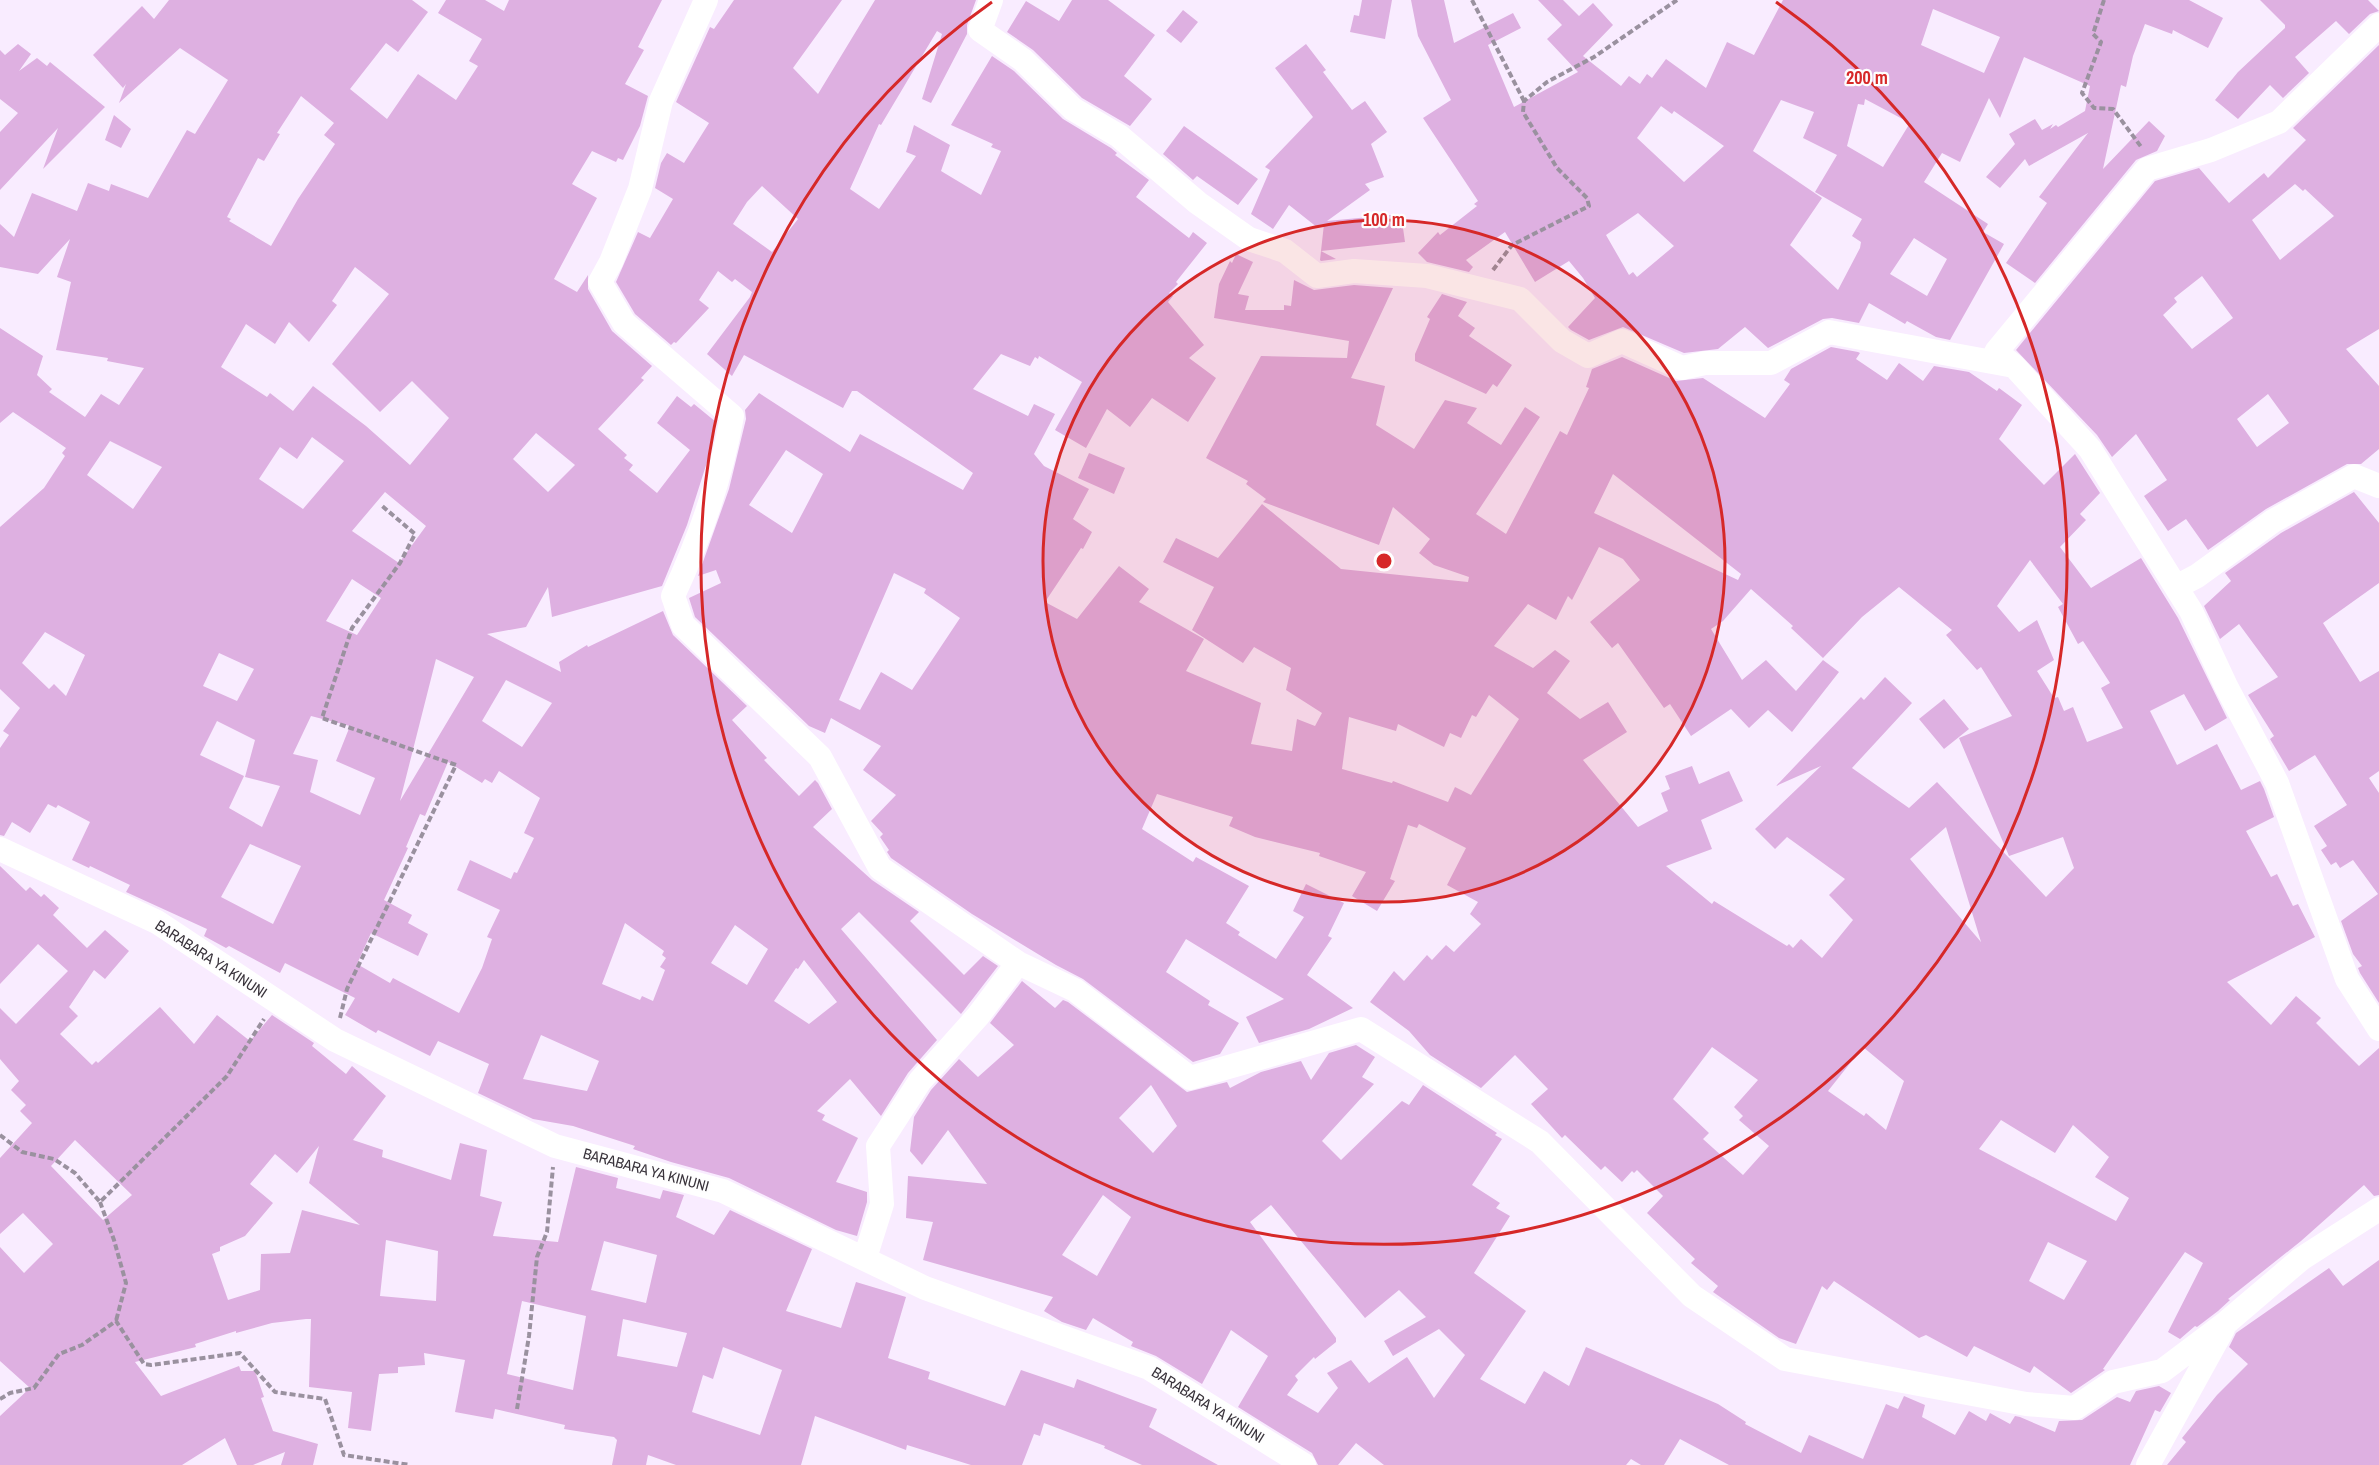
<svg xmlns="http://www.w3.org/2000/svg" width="2379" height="1465" viewBox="0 0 2379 1465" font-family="'Archivo Narrow',sans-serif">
	<rect width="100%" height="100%" fill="#f9ecff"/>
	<path fill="#deb0e1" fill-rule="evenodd" d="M169,0h243l16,12 -30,40 -12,-9 -36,46 37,30 31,-45 38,26 22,-34 -9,-5 13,-22 -44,-26 8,-13h39l19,11 5,-11h153l-24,47 6,3 -19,34 23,12 -8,30 -17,34 -5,-2 -2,4 -24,-11 -20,33 25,14 -43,81 23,13 11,-17v14l24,42 40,35 -11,12 3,2 -46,49 29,26 -3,3 9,7 -4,5 28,23 33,-43 -33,-27 20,-27 14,11 3,-3 22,18 -8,37 -21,66 -25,61 -110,31 -4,-30 -22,40 -39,7 74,38 -2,-10 28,-17 1,2 75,-36 10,24 74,71 -15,14 35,38 -3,2 35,36 16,-16 3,3 14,26 -19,18 59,53 47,32 -9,9 54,54 19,-19 15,10 -37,48 -102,-102 -18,17 96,111 -29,33 -27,43 -31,-37 -33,32 8,4 -3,5 36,18 -22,44 31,10v10l-10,34 -21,-6 -107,-52 -58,-16 -38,-13 2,-3 -62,-20 -40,-7 -55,-26 11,-29 -51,-23 -8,15 -52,-26 -2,3 -31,-18 10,-17 -70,-35 -5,10 -51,-27 -3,2 -22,-12 3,-7 -81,-37 4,-7 -40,-19 -1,2 -17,-8 18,-38 -32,-17 -2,3 -8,-4 -18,29 -18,-11 -8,14 -4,-1v-87l9,-13 -6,-4 17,-23 -20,-19v-162l44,-39 21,-32 -3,-3 4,-5 -53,-36 -13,11v-95l43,28 -6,19 15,14 -3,3 36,25 16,-23 18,11 25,-37 -37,-7 1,-3 -52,-8 15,-68 -14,-5 13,-38 -32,35 -38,-7v-43l14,13 18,-44 45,18 11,-28 21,8 2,-7 37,14 39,-68 8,4 33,-54 -48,-32 -61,55 7,-19 -3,4 -30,-33 49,-49 12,13zM301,96l33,27 -10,12 11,9 -37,55 -27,47 -42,-25 2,-2 -4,-2 31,-59 6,3 16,-27 -3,-1zM355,267l34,27 -57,70 48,48 32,-31 37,37 -39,47 -44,-39 -53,-40 -20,25 -23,-18 -3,4 -46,-30 25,-43 29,20 14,-22 20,20 28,-37 -5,-4zM536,433l39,32 -27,27 -35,-33zM312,437l32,24 -41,48 -44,-30 21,-32 17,12zM110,441l52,26 -29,42 -46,-34zM385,492l41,34 -27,37 -47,-32zM352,579l29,19 -24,37 -31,-14zM45,632l40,23 -19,41 -12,-12 -5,5 -27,-26zM219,653l35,16 -17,32 -34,-15zM436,659l38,18 -74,124zM506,680l46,23 -30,44 -40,-26zM311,716l39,10 -14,35 39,17 -15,37 -50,-23 8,-32 -25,-6zM217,721l38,19 -10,37 35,9 -18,41 -33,-19 15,-32 -44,-21zM448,762l34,21 3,-4 7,4 7,-12 41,27 -16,35 10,5 -17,35 -3,-1 -3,7 -41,-19 -13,30 43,20 -13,27 5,2 -10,29 -23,45 -66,-35 -3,5 -33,-19 14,-31 47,23 10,-22 -20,-11 4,-8 -28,-15 24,-52 -2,-1 14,-33 5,2zM250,844l51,22 -28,58 -52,-27zM625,923l39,28 -2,4 4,3 -6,9 5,3 -12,31 -11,-5 -2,4 -38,-16zM735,925l33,24 -21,36 -36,-22zM804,960l33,42 -28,22 -35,-23 22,-33 2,1zM541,1035l58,26 -12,30 -64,-12z
		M734,0h108l-49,68 25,26 57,-94h101l-9,25v9l-36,69 -9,-4 20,-65 -5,-3 -56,94 -2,-1 -29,65 29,20 37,-53 -10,-4 8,-27 36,20 -9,26 40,24 20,-44 -10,-4 2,-3 -42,-19 41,-69 22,15 49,48 48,29 6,5 -2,2 34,25 -13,17 53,41 4,-6 14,11 -31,39 2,2 -9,9 4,3 -5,6 36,43 -15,13 27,20 -28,44 -36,-24 -22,29 -23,-18 -21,39 -31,-18 27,-48 -43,-26 -1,3 -3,-2 -5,9 -29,-12 -28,35 55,27 6,-12 21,10 -21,40 10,12 45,23 -16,30 19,13 -9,17 -2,-1 -36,54 32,17 42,-53 30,23 -10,13 65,37 -18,32 75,32 -10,41 41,7 5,-32 18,7 7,-13 -36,-23 5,-22 -37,-21 -11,16 -51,-33 22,-43 -51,-25 13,-24 42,20 44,-54 79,65 127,13 1,-5 -35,-12 -15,-12 11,-14 -37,-32 -14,38 -116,-43 3,-3 -20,-15 2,-3 -42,-23 55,-102 86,2 2,-17 -135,-23 5,-34 11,-23 2,2 4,-9 17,8 -15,32 11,2 -4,14h39v-5l7,1 3,-26 20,10 40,-5 39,3 -42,90 34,8 -9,39 38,24 31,-49 32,8 -10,15 34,22 24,-38 15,10 -64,97 30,20 54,-103 7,4 22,-47 -3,-1 6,-18 30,-12 54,24 27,-3 62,40 25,-34 -6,-4 7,-11 40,-22 27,5 2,1 -4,6 31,21 12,-17 24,18 11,-15 35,6 28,19 2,-3 23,17 -23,34 45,46 31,-31 25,39 -20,21 6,6 -26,27 31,41 50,-30 37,60 49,100 -22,13 -21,-37 -34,17 27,54 40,-21 24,46 19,-9 4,8 10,28 -28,14 25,46 6,-3 16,32 5,-2 17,33 -88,45 44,43 25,-29 25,22 -5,5 43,43 20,-18v147l-5,1 -10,-11 -63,56 -73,58 2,1 -12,11 -21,16 -2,-1 -15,13 -12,-7 35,-69 -18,-11 -82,117 2,1 -34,23 -37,-27 -4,7 -56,-27 -7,11 -41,-22 -7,3 -85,-57 -7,9 -5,-4 -26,58 -17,-6 -66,-46 5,-6 -27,-23 4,-4 -48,-46 16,-17 -26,-26 -3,3 -2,-2 -10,11 -17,-16 -4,4 -36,-35 -3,3 -31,-34 17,-15 -33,-34 -34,33 -51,-33 -21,-24 -39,-29 24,-31 10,10 23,-26 5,5 14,-15 8,7 27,-28 -11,-10 8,-12 -31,-17 19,-37 -47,-24 -2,4 -9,-3 -18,54 5,2 -18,30 -25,-15 14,-24 -47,-16 1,-3 -65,-16 -26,-11 4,-9 -76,-23 -15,35 51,33 3,-5 53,29 -23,37 14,9 -2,3 38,24 28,-42 -11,-6 13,-27 38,19 -16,33 4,2 -25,37 46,33 -44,21 -50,14 -13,-26 38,-18 -98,-60 -20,33 44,29 -2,4 31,18 -19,31 -27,8 -110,-83 -27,-14 -84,-51 -81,-56 -4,-6 2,-2 -9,-13 3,-3 -12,-13 25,-26 -33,-25 18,-24 -50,-28 -6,15 -16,-7 -114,-109 -6,-19 32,-15 -5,-13 -18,6 31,-87 17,-70 -1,-9 14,-17 91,59 10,-18 103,56 10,-17 -116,-82h-5l-9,17 -99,-53 -12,21 -25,-22 43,-57 2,-5 -17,-13 -3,3 -14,-11 -19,29 10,8 -33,35 -2,-1 -3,3 -36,-31 -19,-32 22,-50 12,6 23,-39 -18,-11 6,-25 6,-10 17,10 25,-40 -33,-21 34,-75 4,2zM762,186l36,33 -26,33 -39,-28 14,-22zM786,450l37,24 -31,59 -43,-28zM1613,474l128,100 -3,6 -144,-67zM1599,547l24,12 17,21 -50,42 22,26 6,-5 46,65 6,-4 21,32 40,-27 18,19 19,-18 24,22 47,-60 -16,-12 -27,31 -30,-31 -24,20 -31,-51 12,-8 28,-32 42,37 -2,2 32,30 39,-41 37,-30 53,43 -6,5 31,35 4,-3 31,49 -53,22 50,118 54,-19 11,31 -28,29 -109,-115 -28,26 -57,-40 60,-65 -27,-26 -21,23 -3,-3 -85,89 45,-20 -66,63 20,20 12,-12 58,42 -16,16 24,25 -31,38 -21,-19 -8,9 -4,-4 -2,2 -73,-45 -2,3 -46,-38 46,-17 -11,-29 42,-19 -14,-30 -30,13 -7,-18 -27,10 5,13 -9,4 7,18 -30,16 -55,-67 44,-28 -19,-30 -28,17 -33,-26 23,-32 -15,-11 -22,18 -39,-22 34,-42 28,16 12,-24 4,4zM2030,560l33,44 -5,3 20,37 5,-3 27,42 -9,5 22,40 -36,14 -14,-35 -9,4 -6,-14 -4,1 -17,-27 17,-11 -17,-40 -18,12 -22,-26zM894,573l32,16 -2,4 36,25 -48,72 -31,-18 -21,38 -21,-10zM1489,695l30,24 -48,76 -16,-8 -7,15 -55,-21 -1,2 -50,-14 7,-52 47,14 2,-7 46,23 6,-14 11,5 11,-23 4,2zM1946,827l35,115 -71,-83zM1712,1047l46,33 -24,27 9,9 -4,4 30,26 -26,29 -40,-36 6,-6 -36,-34zM1863,1047l41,34 -18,49 -20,-17 -2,3 -36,-25zM2001,1120l54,33 18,-28 36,32 -14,20 34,21 -13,23 -137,-72zM2048,1242l39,19 -23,39 -35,-19z
		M1072,0h36l47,35 -31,41 28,23 -22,27 -48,-28 -49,-48 -26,-18 19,-31 33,20z
		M1362,0h30l-7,39 -35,-7 4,-17 5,1z
		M1411,0h33l10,43 59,-30 8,15 -33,17 26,62 64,-35 -31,-33 15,-14 -24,-25h25l16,16 14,-13 20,22 -30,31 38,30 8,-10 11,8 7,-10 5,4 14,-19 40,29 21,-46 27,13 29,-55h406l34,18 -15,30 -35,-18 -1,4 -27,-10 -12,32 -7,31 -5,-2 -18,84 46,-48 16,15 -8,15 -21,9 -101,123 -29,-20 41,-60 -8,-6 49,-64 -59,33 -4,-7 -25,29 -14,-11 29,-33 -6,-10 26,-15 7,11 11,-6 -3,5 6,-4 2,2 27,-16 5,-25 -66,-29 -24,61 -11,-20 -29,64 -18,-9 -18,29 64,42 -5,8 21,12 -54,96 -14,-3 -29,-16 -2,3 -36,-21 -10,20 -27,-5 -9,1 -55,29 -23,-21 -27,22 -34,4 -61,-26 -34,13 -18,-10 -3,-3 27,-29 -12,-20 -14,-17 -34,21 -30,-50 -39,28 7,7 -4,5 -42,-10 -9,-9 20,-21 2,3 37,-29 -3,-2 4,-3 -55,-83 28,-18 -33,-64zM1933,9l67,28 -16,36 -63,-28zM1865,99l45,24 -27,44 -36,-21 11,-42 6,1zM1781,100l33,12 -11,26 34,17 -22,37 47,27 -10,17 9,6 -1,6 -22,42 -48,-45 32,-47 -69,-47zM1661,106l11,8 2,-3 50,35 -40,36 -47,-44zM1638,213l36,33 -37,31 -4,-5 -4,3 -23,-40zM1914,238l33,21 -20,37 -37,-22z
		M2260,0h108l11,11 -9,3 -21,20 -13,-13 -41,36 14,16 -26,25 -13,-13 -32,34 -23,-19 23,-28 47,-44v-3z
		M1183,10l15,12 -17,21 -15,-12z
		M18,44l13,10 -12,17 18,-13 10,8 3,-4 55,45 -62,62 15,-41 -58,62v-58l18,-19 -18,-14v-49l5,5z
		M1306,44l20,26 -3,2 29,38 13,-9 22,31 -16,12 13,33 -19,7 5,6 -43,31 74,-7 4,28 -84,9 15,8 -15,2 -1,-1 4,-36 -6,4 -29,-23 -16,24 -22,-15 19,-44 -5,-3 48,-50 -38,-49z
		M2379,45v284l-33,20 33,37v63l-18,15h-14l-81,45 -58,41 -22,-31 -18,12 -24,-35 23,-16 -31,-46 -24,23 -15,-22 -81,-85 139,-169 44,-13 30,35 35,-30 4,5 38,-38 -13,-12zM2295,184l8,7 2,-2 29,27 -54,44 -28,-40zM2202,276l31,42 -41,31 -29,-34 14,-13 -3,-4zM2268,394l21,29 -32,24 -20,-28z
		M114,115l17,14 -10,19 -16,-8z
		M1184,126l74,53 -20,26 -41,-29 -4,4 -30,-26z
		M1442,294l25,8 -9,14 17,12 -6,8 43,29 -15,22 -4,-3 -7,10 -71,-33v-7l15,-35 -3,-2z
		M1089,453l36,15 -11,26 -36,-16z
		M2354,492l25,31v60l-56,40 37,59 19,-11v100l-10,7 10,15v210l-19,-30 -2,-5 4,-2 -9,-12 -12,-33 37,-27 -25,-34 -13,8 -4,-6 -5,3 -10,-15 6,-4 -13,-20 33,-21 -32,-50 -26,16 -19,-32 4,-3 -26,-41 30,-18 -39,-53 -19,15 -16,-33 27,-25 -6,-8 56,-40z
		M1944,699l25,30 -25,20 -25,-30z
		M0,866l26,25 4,-4 11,10 3,-3 15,14 -6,7 34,33 18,-18 24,21 -24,28 -11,-9 -25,37 9,9 -18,18 32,31 4,-4 2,2 62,-56 34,37 23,-29 33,26 22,-26 42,28 -2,3 34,28 6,-8 34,30 -33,44 30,10 -1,7 69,23 9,-37 27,7 -7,46 22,6 -9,34 65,6 18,-75 42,11 -2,10 44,11 3,-9 21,5 -8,22 38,18 16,-25 82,39 -26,62 55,17 15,-46 50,15 -18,61 42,14 -2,7 77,27 16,-36 53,18 3,-9 80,30 -8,18 69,38h-76l-38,-17 1,-2 -61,-23 -4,13 -6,-2 -12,31h-51l-64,-20 -1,5 -91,-34 -14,49h-125l-28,-10 -2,10h-34l5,-25 -3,-3 -50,-8 1,-4 -70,-16 -2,10 -38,-7 10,-52 -41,-7 1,12 -27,2v6l-19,1 -8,57 -23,-3 4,-36 -43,-5 2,-68h-5l-34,4 -36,10v-2l-41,13 1,3 -61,15 26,34 78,-30 2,5h14l9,26 -3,1 12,33 45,13 -5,21h-32l4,-13 -32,13h-16l-12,-27 -43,27h-182v-49l30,-28 -30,-27v-114l24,26 29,-29 -30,-31 -23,21v-76l32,-35 -12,-12 6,-6 -15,-15 8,-9 -19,-22v-51l16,16 52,-53 -30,-27 -38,40zM75,1140l57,55 -29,25 -52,-54zM319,1146l-10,37 51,42 -58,-15 -12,43 -29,1 -1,36 -32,10 -16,-46 8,-3v-4l25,-11 28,-33 -23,-19 25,-30 22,19zM386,1240l52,11 -2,50 -56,-5zM604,1241l53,14 -11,48 -55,-13zM522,1301l64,15 -13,74 -66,-16zM623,1319l64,14 -10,34 -60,-11zM723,1347l59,23 -22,65 -68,-23 11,-37 10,4z
		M1022,981l33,27 8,-8 5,2 119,90 40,-10 3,6 31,-16 40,-11 10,19 18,-27 27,-8 19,12 -13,20 12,7 -52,57 19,19 61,-59 7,4 14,-20 74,48 -2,2 7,4 -30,46 28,18 -4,5 14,8 -36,57 52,38 -46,68 45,25 19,-33 25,15 17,-39 132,57 28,18 -1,2 56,29 8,-18 54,24 23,-55 12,5 6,-13 21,9 -3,12 33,18 14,-24 17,10 4,-8 20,11 5,-8 5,1 35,15 4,-11 23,-1 35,-23 13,5 6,-11 23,-5 12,7 -11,19 -5,-2 -25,55h-401l-49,-26 -16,26h-23l-10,-6 -5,6h-242l-28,-22 -18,22h-20l-6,-12 -74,-46 30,-51 -37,-26 -29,54 -46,-28 -25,-10 2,-4 -40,-24 -7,12 -24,-8 -18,-11 9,-14 -130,-37 10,-38 -27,-4 2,-42 79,8 -39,-54 -26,35 -12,-14 4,-34 17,-27 28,-31 19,18 36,-32 -24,-22zM1151,1085l26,41 -24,27 -34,-35zM1103,1195l28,22 -34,59 -35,-21zM1271,1205l94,113 34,-28 27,27 -42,24 9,15 46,-27 26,26 -31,43 -27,-41 -38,26 -18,-23 -24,13 11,15 -20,25 -31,-18 11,-15 -3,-4 19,-19 1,2 21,-17v-4l-86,-116z
		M2379,1260v205h-212l19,-23 -4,-4 35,-43 31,-31 -19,-17 7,-14 93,-65 14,18z"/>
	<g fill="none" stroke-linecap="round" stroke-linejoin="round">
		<path stroke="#9a919f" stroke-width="4" stroke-dasharray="6 3" stroke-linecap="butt" d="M1472,0l52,101
			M2104,0l-11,34 8,8 -19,51 12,15 19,1 29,39
			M1493,270l19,-25 77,-39 -2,-8 -30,-30 -34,-56 1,-11 23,-19 47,-25 83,-57
			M340,1018l7,-29 109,-224 -134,-47 30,-90 48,-65 15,-29 -34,-29
			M0,1135l22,17 32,7 21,14 25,29 127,-126 37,-57
			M100,1202l14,38 12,43 -10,38
			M0,1399l10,-6 24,-5 25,-34 23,-9 34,-24 28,43 7,1 89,-12 35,39 50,7 19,56 66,10
			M517,1409l12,-73 8,-79 10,-25 6,-65"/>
		<path stroke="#fff" stroke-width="24" d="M706,0l-45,101 -21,88 -29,73 -11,20 24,41 108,93c-11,63 -32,122 -59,180l10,29 137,132 60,111 138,95 57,27 115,88 171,-49 179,113 152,154 93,63 241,45 49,4 38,-26 49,-11 65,-49 74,-63 78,-50
			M991,0l-11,30 43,30 50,49 46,27 79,67 51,36 36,12 32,25 37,-5 73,5 93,23 42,42 26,15 34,-15 60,27 23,-5h66l58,-31 185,34 76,83 101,162 35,75 51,97 70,196 32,50
			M2014,366l-18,-14 151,-183 64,-19 68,-28 100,-97
			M2176,587l21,-11 76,-55 81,-45 25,10
			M0,849l157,73 178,118 220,106 168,45 202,97 224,80 155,97
			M865,1258l17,-54 -4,-58 42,-65 58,-65 40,-53
			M2148,1465l75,-136"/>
	</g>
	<circle cx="1384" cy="561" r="341" fill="#d62828" fill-opacity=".12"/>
	<g fill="none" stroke="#d62828" stroke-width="3">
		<circle cx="1384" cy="561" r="341"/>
		<path d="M1776 2A683 683 0 1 1 992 2"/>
	</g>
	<g text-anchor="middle" stroke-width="4.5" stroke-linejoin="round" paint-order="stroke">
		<g font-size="15" fill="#39333b" stroke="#fefefe">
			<text transform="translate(211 959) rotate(33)" y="5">BARABARA YA KINUNI</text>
			<text transform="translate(646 1170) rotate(15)" y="5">BARABARA YA KINUNI</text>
			<text transform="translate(1208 1405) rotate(32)" y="5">BARABARA YA KINUNI</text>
		</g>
	</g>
	<circle cx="1384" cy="561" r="9" fill="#d62828" stroke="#fefefe" stroke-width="3"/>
	<g font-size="18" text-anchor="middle" font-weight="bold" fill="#d62828" stroke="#fefefe" stroke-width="4.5" stroke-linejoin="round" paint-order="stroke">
		<text x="1867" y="84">200 m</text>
		<text x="1384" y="226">100 m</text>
	</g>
</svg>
